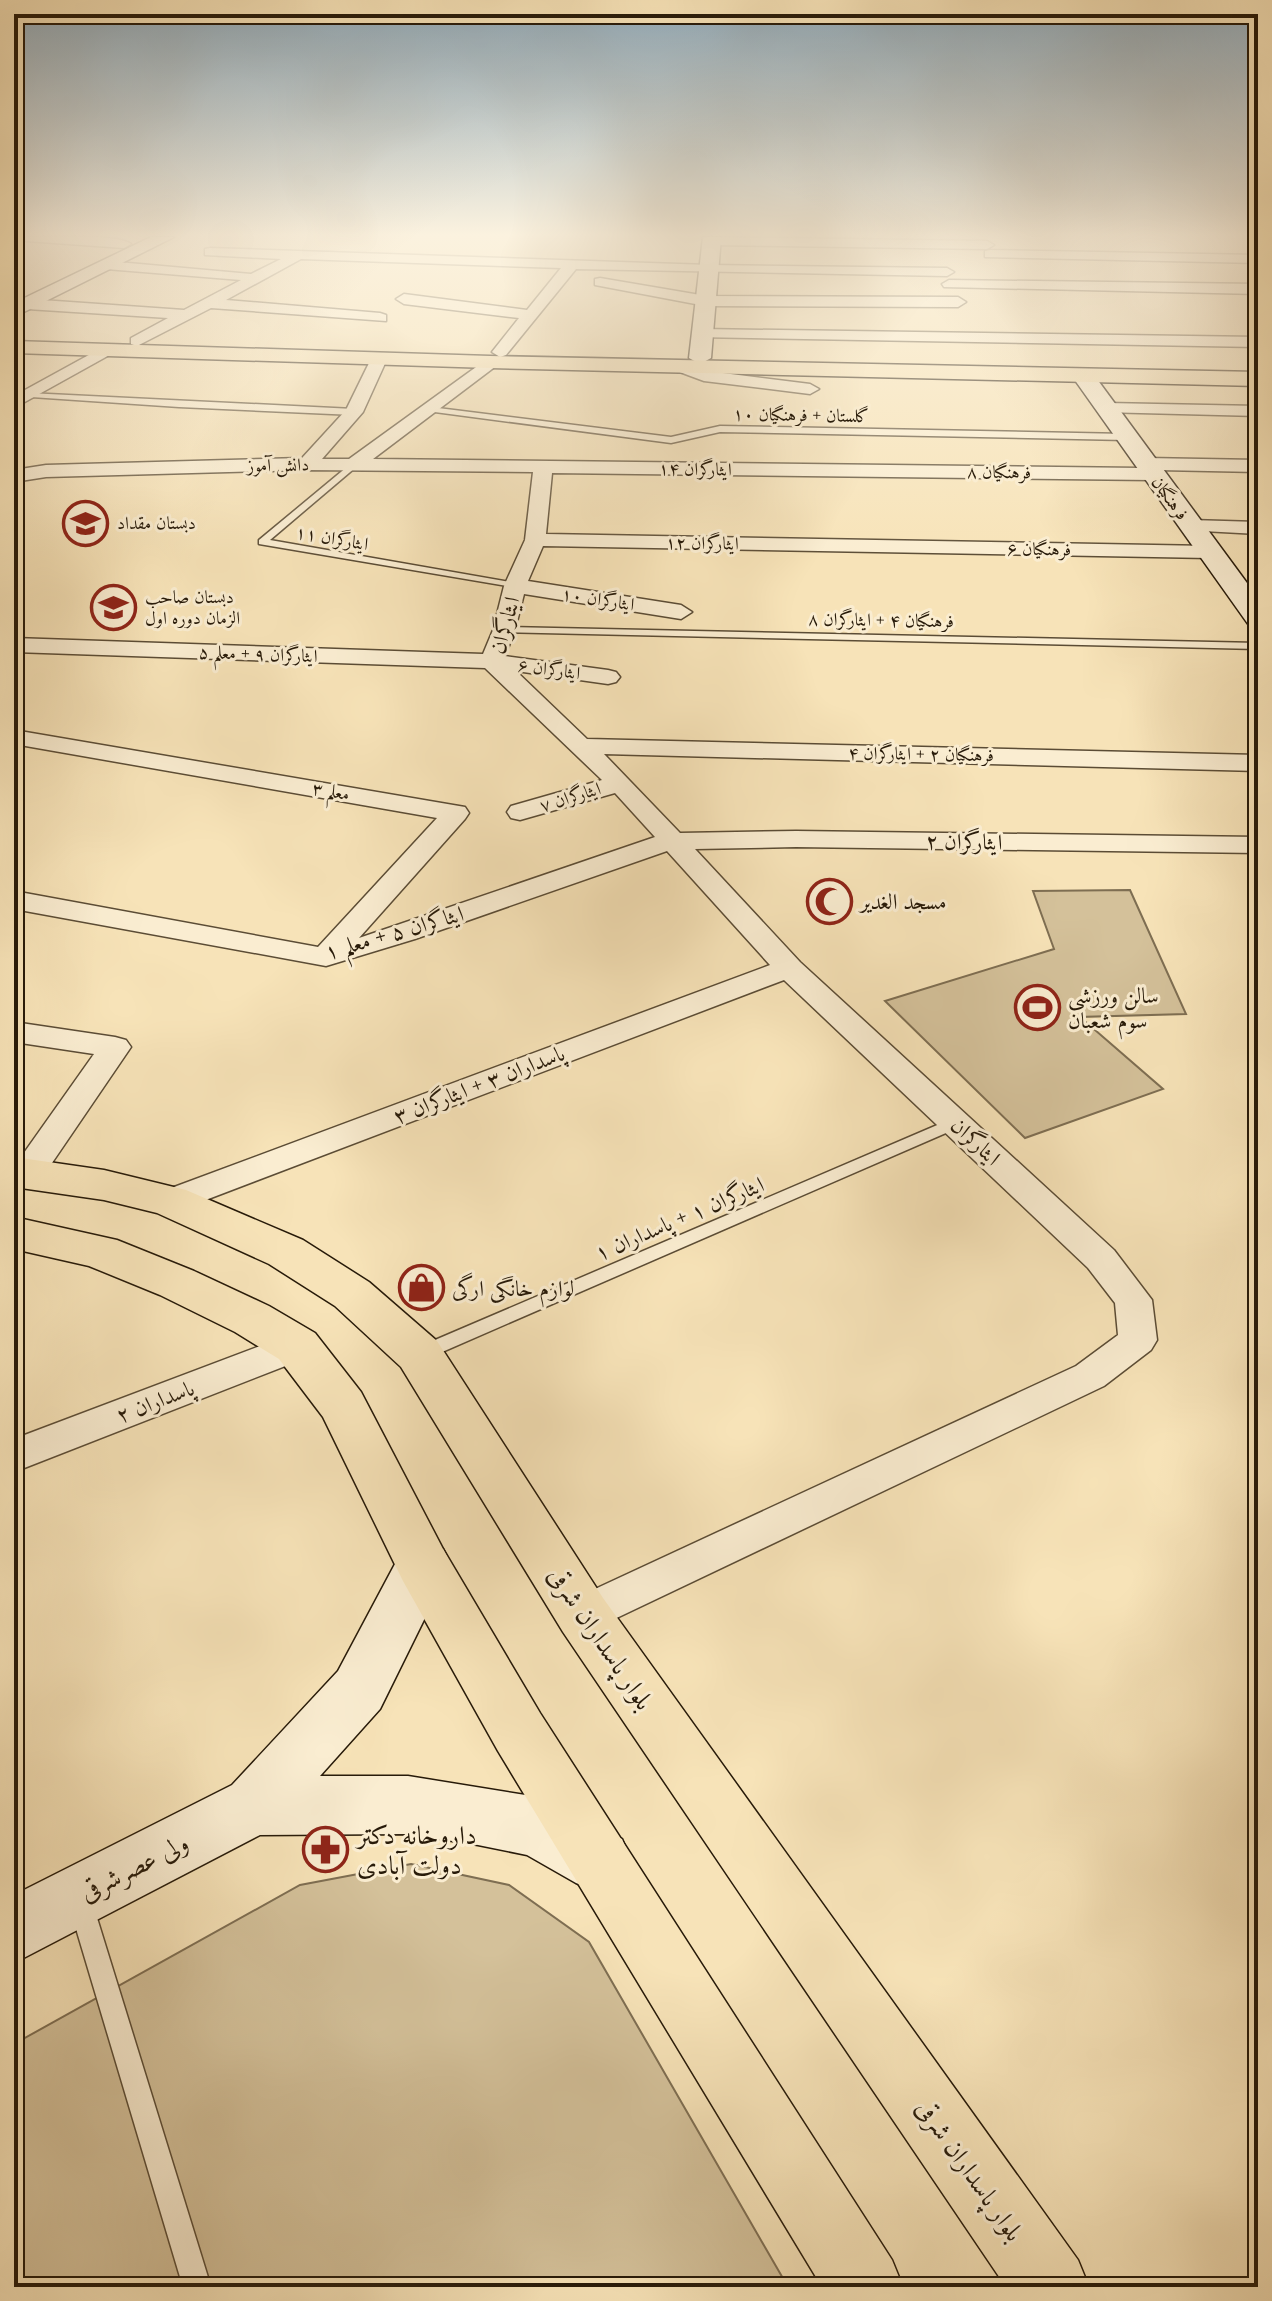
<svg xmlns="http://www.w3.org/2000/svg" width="1272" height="2301" viewBox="0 0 1272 2301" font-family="'Libre Caslon Text',Amiri,serif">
	<rect width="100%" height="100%" fill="#f7e3b8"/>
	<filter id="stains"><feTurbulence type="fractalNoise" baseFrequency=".0025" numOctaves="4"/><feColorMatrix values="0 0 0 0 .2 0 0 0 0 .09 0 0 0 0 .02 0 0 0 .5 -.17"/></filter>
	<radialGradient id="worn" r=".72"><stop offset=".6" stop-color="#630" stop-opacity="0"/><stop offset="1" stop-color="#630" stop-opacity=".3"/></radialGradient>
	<path fill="#d4c19a" stroke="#7e6e52" stroke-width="2" d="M1130,890l56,124 -106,3 83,72 -138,49 -140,-137 169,-52 -21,-58z
		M411,1864l98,21 80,57 199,345h-774v-243l286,-159z"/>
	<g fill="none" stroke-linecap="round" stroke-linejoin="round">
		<defs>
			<path id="lane" d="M28,393l326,16 4,3 -4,3 -175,-8 -148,-10z
				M430,407l241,30 49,-11 406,8 4,3 -4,3 -406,-8 -49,11 -244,-32v-4z
				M353,462l3,1v4l-86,73 245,43 4,1v4l-260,-44v-4z
				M504,627l754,16v6l-758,-17 -1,-2z
				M956,1117l8,5 -2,4 -536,233h-12l-3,-5 3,-5z
				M81,1893l8,4 4,8 118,382h-28l-114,-382 4,-8z"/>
			<path id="street" d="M19,237c23,0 97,-4 112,7l-7,4 -98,-7z
				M711,237l276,4 7,4 -7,4 -275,-4 -7,-4z
				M210,248l499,17 238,3 7,4 -7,4 -371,-7 -70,86 -6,2 -8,-5 27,-34 -115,-14 -8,-5 8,-5 123,16 34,-42 -260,-9 -75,41 154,13 6,2v6l-175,-13 -74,38 -6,-2v-6l37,-20 -141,-9 -8,-5 8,-5 157,11 57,-30 -135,-11 -7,-4 7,-4 145,13 30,-15 -76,-4v-6z
				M990,250l268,5v8l-273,-6v-6z
				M600,278l106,18 252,1 8,5 -8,5 -252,-1 -111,-21v-6z
				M949,280l309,4v10l-314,-7 -2,-3z
				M702,329l556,8v10l-562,-10 -2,-3z
				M107,345l6,2 2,3 -2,3 -99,55v-12z
				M379,354l8,5 -24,53 -41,47h27l141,-102 8,5 -2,4 -123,93 767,9 -3,-4 9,-6 112,2v12l-99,-2 3,4 -10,6 -600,-7 -6,61 663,12 10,6 -10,6 -666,-12 -15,35 153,24 11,7 -11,7 -157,-25 -9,36 -10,26 103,14 8,2 4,5 -4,5 -8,2 -92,-13 71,68 671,16v16l-654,-17 76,79 116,-2 462,6v16l-462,-6 -101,2 105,113 314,288 38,50 5,40 -6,10 -47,36 -521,248 -16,-6 -6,-13 6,-13 509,-236 42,-31 -3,-32 -27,-35 -304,-288 -602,229 -12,4 -12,-4 -6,-8 6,-8 612,-228 -103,-114 -252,88 -89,27 -312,-57v-18l304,56 119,-129 -423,-74v-14l451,77 4,6 -4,6 -106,119 296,-101 -40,-44 -95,27 -9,-2 -4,-6 4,-6 91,-26 -117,-112 -471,-16v-14l469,16 10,-24 11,-44 21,-46 8,-68 -226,-2 -261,7 -32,5v-12l32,-5 256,-7 44,-48 25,-51z
				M683,362l24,9 103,13 9,5 -9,5 -106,-13 -27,-10 -2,-4 2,-4z
				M1107,403l151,3v10l-157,-4 -3,-4z
				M1191,520l67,2v12l-74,-4 -3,-4z
				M14,1022l101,15 11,3 5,7 -92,135 -12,3 -12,-3 -1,-15 80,-113 -80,-12z
				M297,1332l14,4 5,10 -5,10 -297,116v-33z"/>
			<path id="secondary" d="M151,237h23l-160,80v-14z
				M703,237h18l-10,121 -11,6 -11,-6z
				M1083,369l8,2 167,227v29l-10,-3 -176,-248z
				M423,1542l20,7 8,16 -71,144 -60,67h88l130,21 84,42 9,22 -9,22 -23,9 -23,-9 -49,-28 -49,-10 -70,-11 -148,1 -246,128v-68l218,-110 106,-114 65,-122z"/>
			<path id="primary" d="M14,341l476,15 768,16v14l-768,-18 -476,-15z
				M14,1157l90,13 82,20 117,50 66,42 68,59 166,257 475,662 11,27h-83l-443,-655 -162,-265 -66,-61 -66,-42 -112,-51 -53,-13 -90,-13z
				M14,1217l103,23 77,31 75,35 46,27 46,59 82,157 97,164 352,547 11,27h-81l-324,-536 -95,-170 -80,-164 -44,-58 -44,-27 -75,-37 -71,-29 -75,-17z"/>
		</defs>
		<use href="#lane" stroke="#5b4c35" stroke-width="3"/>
		<use href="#street" stroke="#5b4c35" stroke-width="3"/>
		<use href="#secondary" stroke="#271a09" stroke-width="3"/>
		<use href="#primary" stroke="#271a09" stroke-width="3"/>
		<use href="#lane" fill="#faedd1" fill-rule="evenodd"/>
		<use href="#street" fill="#faedd1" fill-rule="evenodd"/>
		<use href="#secondary" fill="#faedd1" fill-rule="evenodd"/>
		<use href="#primary" fill="#f7e3b8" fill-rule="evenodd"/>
	</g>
	<linearGradient id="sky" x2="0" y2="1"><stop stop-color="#91acbd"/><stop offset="0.42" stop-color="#fbf2df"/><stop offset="1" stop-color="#fbf2df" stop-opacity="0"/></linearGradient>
	<rect width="1272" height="559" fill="url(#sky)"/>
	<defs>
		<symbol id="school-ring" viewBox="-11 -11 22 22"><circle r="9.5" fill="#faedd1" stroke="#8f2418" stroke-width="1.5"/><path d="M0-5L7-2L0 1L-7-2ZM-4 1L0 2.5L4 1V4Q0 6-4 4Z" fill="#8f2418"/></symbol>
		<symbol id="mosque-ring" viewBox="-11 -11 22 22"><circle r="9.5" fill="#faedd1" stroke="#8f2418" stroke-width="1.5"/><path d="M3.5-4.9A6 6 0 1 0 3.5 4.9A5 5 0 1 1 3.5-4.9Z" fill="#8f2418"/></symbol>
		<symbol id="stadium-ring" viewBox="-11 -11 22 22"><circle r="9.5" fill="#faedd1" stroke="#8f2418" stroke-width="1.5"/><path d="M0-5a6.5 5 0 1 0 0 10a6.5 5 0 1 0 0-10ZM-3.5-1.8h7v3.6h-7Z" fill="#8f2418"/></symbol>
		<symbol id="shop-ring" viewBox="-11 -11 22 22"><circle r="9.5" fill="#faedd1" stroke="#8f2418" stroke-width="1.5"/><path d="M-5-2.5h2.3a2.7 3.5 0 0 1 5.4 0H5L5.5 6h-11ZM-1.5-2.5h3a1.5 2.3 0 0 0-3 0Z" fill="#8f2418"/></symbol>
		<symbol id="pharmacy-ring" viewBox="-11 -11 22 22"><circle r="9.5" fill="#faedd1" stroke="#8f2418" stroke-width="1.5"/><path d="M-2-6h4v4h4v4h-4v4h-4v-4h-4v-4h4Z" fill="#8f2418"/></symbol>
	</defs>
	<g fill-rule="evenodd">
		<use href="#school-ring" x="60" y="498" width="51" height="51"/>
		<use href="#school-ring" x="88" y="582" width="51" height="51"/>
		<use href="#mosque-ring" x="804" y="876" width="51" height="51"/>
		<use href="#stadium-ring" x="1012" y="982" width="51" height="51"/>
		<use href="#shop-ring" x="396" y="1262" width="51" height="51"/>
		<use href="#pharmacy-ring" x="300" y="1824" width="51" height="51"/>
	</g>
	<g text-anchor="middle" stroke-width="6" stroke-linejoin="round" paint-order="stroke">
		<g font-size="18" fill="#271a09" stroke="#faedd1">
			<text transform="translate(801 415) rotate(1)" y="6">گلستان + فرهنگیان ۱۰</text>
			<text transform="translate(278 465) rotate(-1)" y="6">دانش آموز</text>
			<text transform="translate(695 469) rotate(1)" y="6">ایثارگران ۱۴</text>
			<text transform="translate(999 472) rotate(1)" y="6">فرهنگیان ۸</text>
			<text transform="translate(1170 498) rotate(54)" y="6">فرهنگیان</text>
			<text transform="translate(332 538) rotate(10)" y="6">ایثارگران ۱۱</text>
			<text transform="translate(702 543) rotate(1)" y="6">ایثارگران ۱۲</text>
			<text transform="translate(1039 549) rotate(1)" y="6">فرهنگیان ۶</text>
			<text transform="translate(598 599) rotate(9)" y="6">ایثارگران ۱۰</text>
			<text transform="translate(881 620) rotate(1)" y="6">فرهنگیان ۴ + ایثارگران ۸</text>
			<text transform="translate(258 654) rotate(2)" y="6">ایثارگران ۹ + معلم ۵</text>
			<text transform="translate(549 669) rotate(8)" y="6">ایثارگران ۶</text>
			<text transform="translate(921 754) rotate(1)" y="6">فرهنگیان ۲ + ایثارگران ۴</text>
			<text transform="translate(331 791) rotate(10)" y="6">معلم ۳</text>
			<text transform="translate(570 797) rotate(-17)" y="6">ایثارگران ۷</text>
		</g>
		<g font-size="18" fill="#271a09" stroke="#faedd1" text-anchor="start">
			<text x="117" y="529">دبستان مقداد</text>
			<text x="145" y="603">دبستان صاحب<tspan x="145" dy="21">الزمان دوره اول</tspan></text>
		</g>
		<g font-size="22" fill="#271a09" stroke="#faedd1">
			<text transform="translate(504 625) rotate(-74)" y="8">ایثارگران</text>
			<text transform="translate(964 841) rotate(1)" y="8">ایثارگران ۲</text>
			<text transform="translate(394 932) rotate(-16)" y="8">ایثاگران ۵ + معلم ۱</text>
			<text transform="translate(479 1084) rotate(-21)" y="8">پاسداران ۳ + ایثارگران ۳</text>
			<text transform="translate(976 1141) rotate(43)" y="8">ایثارگران</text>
			<text transform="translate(679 1218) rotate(-23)" y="8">ایثارگران ۱ + پاسداران ۱</text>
			<text transform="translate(155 1401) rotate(-21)" y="8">پاسداران ۲</text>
		</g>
		<g font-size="22" fill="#271a09" stroke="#faedd1" text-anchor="start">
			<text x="860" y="909">مسجد الغدیر</text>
			<text x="1068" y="1003">سالن ورزشی<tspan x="1068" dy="25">سوم شعبان</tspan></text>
			<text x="452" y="1296">لوازم خانگی ارگی</text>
		</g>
		<g font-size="26" fill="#271a09" stroke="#faedd1">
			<text transform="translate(601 1638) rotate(56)" y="9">بلوار پاسداران شرقی</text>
			<text transform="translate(134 1867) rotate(-27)" y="9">ولی عصرشرقی</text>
			<text transform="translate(970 2170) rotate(55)" y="9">بلوار پاسداران شرقی</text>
		</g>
		<g font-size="26" fill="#271a09" stroke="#faedd1" text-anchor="start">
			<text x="357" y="1844">داروخانه دکتر<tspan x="357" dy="30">دولت آبادی</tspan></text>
		</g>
	</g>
	<rect width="1272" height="2301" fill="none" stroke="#f7e3b8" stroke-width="48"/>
	<rect x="16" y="16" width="1240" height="2269" fill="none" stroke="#271a09" stroke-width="4"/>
	<rect x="24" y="24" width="1224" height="2253" fill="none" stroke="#271a09" stroke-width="2"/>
	<rect width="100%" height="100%" filter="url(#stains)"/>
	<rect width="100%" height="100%" fill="url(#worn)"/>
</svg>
